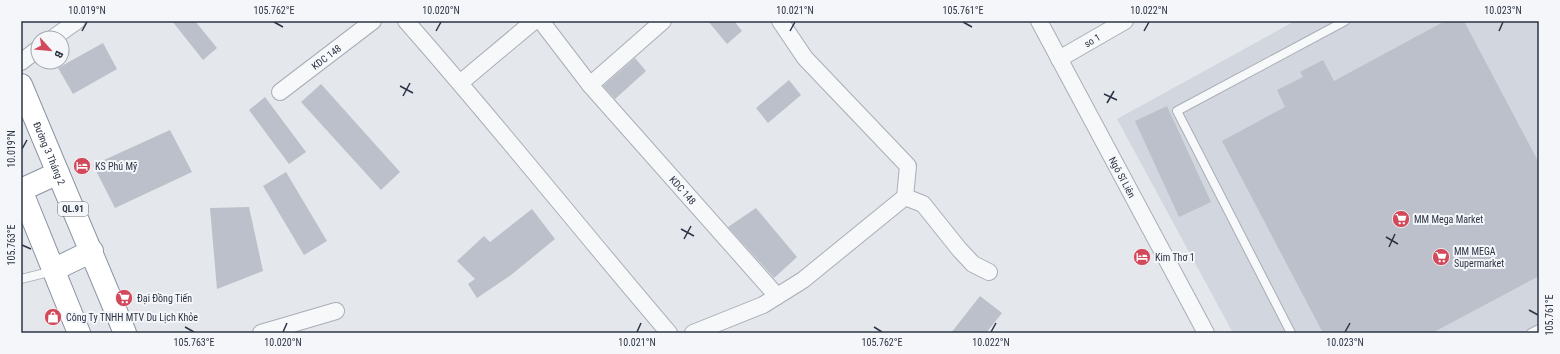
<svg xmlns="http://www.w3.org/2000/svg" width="1560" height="354" viewBox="0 0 1560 354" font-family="'Roboto Condensed',sans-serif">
	<rect width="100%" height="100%" fill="#e4e7ec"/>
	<path fill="#d2d6de" d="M1295,21h244v312h-306l-116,-214z"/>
	<path fill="#bbc0ca" d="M172,21h23l22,27 -14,12z
		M708,21h26l8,10 -15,13z
		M1445,21h19l75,142v113l-107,57h-109l-101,-192 63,-34 -8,-17 26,-13 -3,-5 23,-12 11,21z
		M103,43l14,26 -44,25 -15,-26z
		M635,58l11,13 -31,28 -12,-13z
		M789,80l12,15 -33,28 -12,-15z
		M321,84l79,88 -19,18 -80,-88z
		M265,97l41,55 -17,12 -40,-54z
		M1167,106l44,96 -32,15 -44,-96z
		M170,130l22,42 -77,36 -22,-43z
		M286,172l41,69 -23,14 -41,-69z
		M249,207l14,64 -46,18 -7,-81z
		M756,208l41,49 -23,21 -46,-51z
		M532,209l23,30 -44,36 -34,23 -9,-14 7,-5 -18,-18 27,-25 6,6z
		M980,296l22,17 -16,20h-35z"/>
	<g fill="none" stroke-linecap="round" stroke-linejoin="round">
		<defs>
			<path id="service" d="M21,279l32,-8
				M1291,333l-114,-222 168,-90
				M1531,333l8,-4"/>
			<g id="minor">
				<path d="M406,21c90,102 175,209 263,312"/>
				<path id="s1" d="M541,21l49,64 187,211"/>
				<path d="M780,21l25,37 103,108 -3,31"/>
				<path id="s2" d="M1039,21l167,312"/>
				<path d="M53,38l24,-17"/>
				<path id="s3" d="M1059,59l66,-38"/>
				<path d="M21,62l17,-13"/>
				<path d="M460,83l74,-62"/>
				<path d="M590,85l73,-64"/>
				<path id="s4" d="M280,92l93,-71"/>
				<path d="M261,333l75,-22"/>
				<path d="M693,333l70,-28 40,-25 102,-83 18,7 36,45 14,15 16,8"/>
			</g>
			<g id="trunk">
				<path id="s5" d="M21,85l104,248"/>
				<path d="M21,190l58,143"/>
				<path d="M21,190l37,-17"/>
				<path d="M53,270l39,-19"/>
			</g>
		</defs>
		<use href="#service" stroke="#a9aeb7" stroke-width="10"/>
		<use href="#minor" stroke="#a9aeb7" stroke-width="18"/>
		<use href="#trunk" stroke="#8b94a3" stroke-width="24"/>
		<use href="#service" stroke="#f7f8fa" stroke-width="8"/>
		<use href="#minor" stroke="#f7f8fa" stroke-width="16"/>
		<use href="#trunk" stroke="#fff" stroke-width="22"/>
	</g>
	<path fill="none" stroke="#2b3445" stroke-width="1.5" d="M274,22l9,5M963,22l9,5M82,31l5,-9M436,31l5,-9M790,31l5,-9M1144,31l5,-9M1499,31l4,-9M400,86l13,7M1104,94l13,6M403,96l7,-13M1107,103l7,-12M22,149l5,-9M681,229l13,7M1386,237l12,7M684,239l7,-13M22,245l9,4M1389,247l6,-13M1529,310l9,5M185,327l9,5M874,327l8,5M283,332l4,-9M637,332l4,-9M991,332l5,-9M1345,332l5,-9"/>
	<defs>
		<symbol id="hotel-disc" viewBox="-11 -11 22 22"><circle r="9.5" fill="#d1495b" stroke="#f4f6f9"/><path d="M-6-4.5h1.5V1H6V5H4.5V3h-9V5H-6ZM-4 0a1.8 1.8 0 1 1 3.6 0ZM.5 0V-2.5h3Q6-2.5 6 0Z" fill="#fff"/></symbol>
		<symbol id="supermarket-disc" viewBox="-11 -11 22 22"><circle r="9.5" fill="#d1495b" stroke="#f4f6f9"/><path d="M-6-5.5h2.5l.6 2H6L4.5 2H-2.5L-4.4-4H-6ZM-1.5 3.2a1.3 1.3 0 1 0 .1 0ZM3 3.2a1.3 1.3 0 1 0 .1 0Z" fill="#fff"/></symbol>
		<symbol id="shop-disc" viewBox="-11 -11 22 22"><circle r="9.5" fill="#d1495b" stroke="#f4f6f9"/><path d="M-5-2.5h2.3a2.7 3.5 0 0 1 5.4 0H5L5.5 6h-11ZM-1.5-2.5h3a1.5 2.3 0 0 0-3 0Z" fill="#fff"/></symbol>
	</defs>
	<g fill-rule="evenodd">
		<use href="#hotel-disc" x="72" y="156" width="20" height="20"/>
		<use href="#supermarket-disc" x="1391" y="209" width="20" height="20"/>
		<use href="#hotel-disc" x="1132" y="247" width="20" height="20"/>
		<use href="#supermarket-disc" x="1431" y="247" width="20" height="20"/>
		<use href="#supermarket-disc" x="114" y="288" width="20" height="20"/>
		<use href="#shop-disc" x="43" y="307" width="20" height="20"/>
	</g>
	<g text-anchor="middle" stroke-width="4" stroke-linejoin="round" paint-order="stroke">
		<rect fill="#f4f6f9" stroke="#676e7b" stroke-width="1" x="58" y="202" width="30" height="14" rx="3"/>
		<g font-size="9" font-weight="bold" fill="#2b3445">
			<text x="73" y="212">QL.91</text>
		</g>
		<g font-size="10" fill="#2b3445" stroke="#f4f6f9">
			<text dy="4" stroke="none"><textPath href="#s3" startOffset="38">so 1</textPath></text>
			<text dy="4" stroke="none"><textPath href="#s4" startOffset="58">KDC 148</textPath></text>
			<text dy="4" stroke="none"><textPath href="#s5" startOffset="74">Đường 3 Tháng 2</textPath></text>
			<text dy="4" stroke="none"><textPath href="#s2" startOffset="177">Ngô Sĩ Liên</textPath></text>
			<text dy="4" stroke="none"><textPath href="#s1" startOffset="221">KDC 148</textPath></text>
		</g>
		<g font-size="10" fill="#2b3445" stroke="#f4f6f9" text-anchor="start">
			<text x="95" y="170">KS Phú Mỹ</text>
			<text x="1414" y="223">MM Mega Market</text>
			<text x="1454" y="255">MM MEGA<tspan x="1454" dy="12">Supermarket</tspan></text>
			<text x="1155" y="261">Kim Thơ 1</text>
			<text x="137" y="302">Đại Đồng Tiến</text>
			<text x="66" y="321">Công Ty TNHH MTV Du Lịch Khỏe</text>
		</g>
	</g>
	<rect width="1560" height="354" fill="none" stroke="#f4f6f9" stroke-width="44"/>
	<g transform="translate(50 50) rotate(117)"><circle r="19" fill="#f4f6f9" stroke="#a4a8b1"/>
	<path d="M0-3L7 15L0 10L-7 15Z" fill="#d1495b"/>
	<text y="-6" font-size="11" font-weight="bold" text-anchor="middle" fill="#2b3445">B</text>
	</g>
	<rect x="22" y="22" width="1516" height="310" fill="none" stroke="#2b3445" stroke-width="1.5"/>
	<g font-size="10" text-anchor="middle" fill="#2b3445">
		<text x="87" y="14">10.019°N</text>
		<text x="274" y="14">105.762°E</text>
		<text x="441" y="14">10.020°N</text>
		<text x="795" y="14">10.021°N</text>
		<text x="963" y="14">105.761°E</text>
		<text x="1149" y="14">10.022°N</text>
		<text x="1503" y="14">10.023°N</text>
		<text transform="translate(11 149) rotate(-90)" y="4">10.019°N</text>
		<text transform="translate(11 245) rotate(-90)" y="4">105.763°E</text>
		<text transform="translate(1549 315) rotate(-90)" y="4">105.761°E</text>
		<text x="194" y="346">105.763°E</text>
		<text x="283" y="346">10.020°N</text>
		<text x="637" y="346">10.021°N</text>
		<text x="882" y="346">105.762°E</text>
		<text x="991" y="346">10.022°N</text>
		<text x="1345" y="346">10.023°N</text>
	</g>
</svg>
